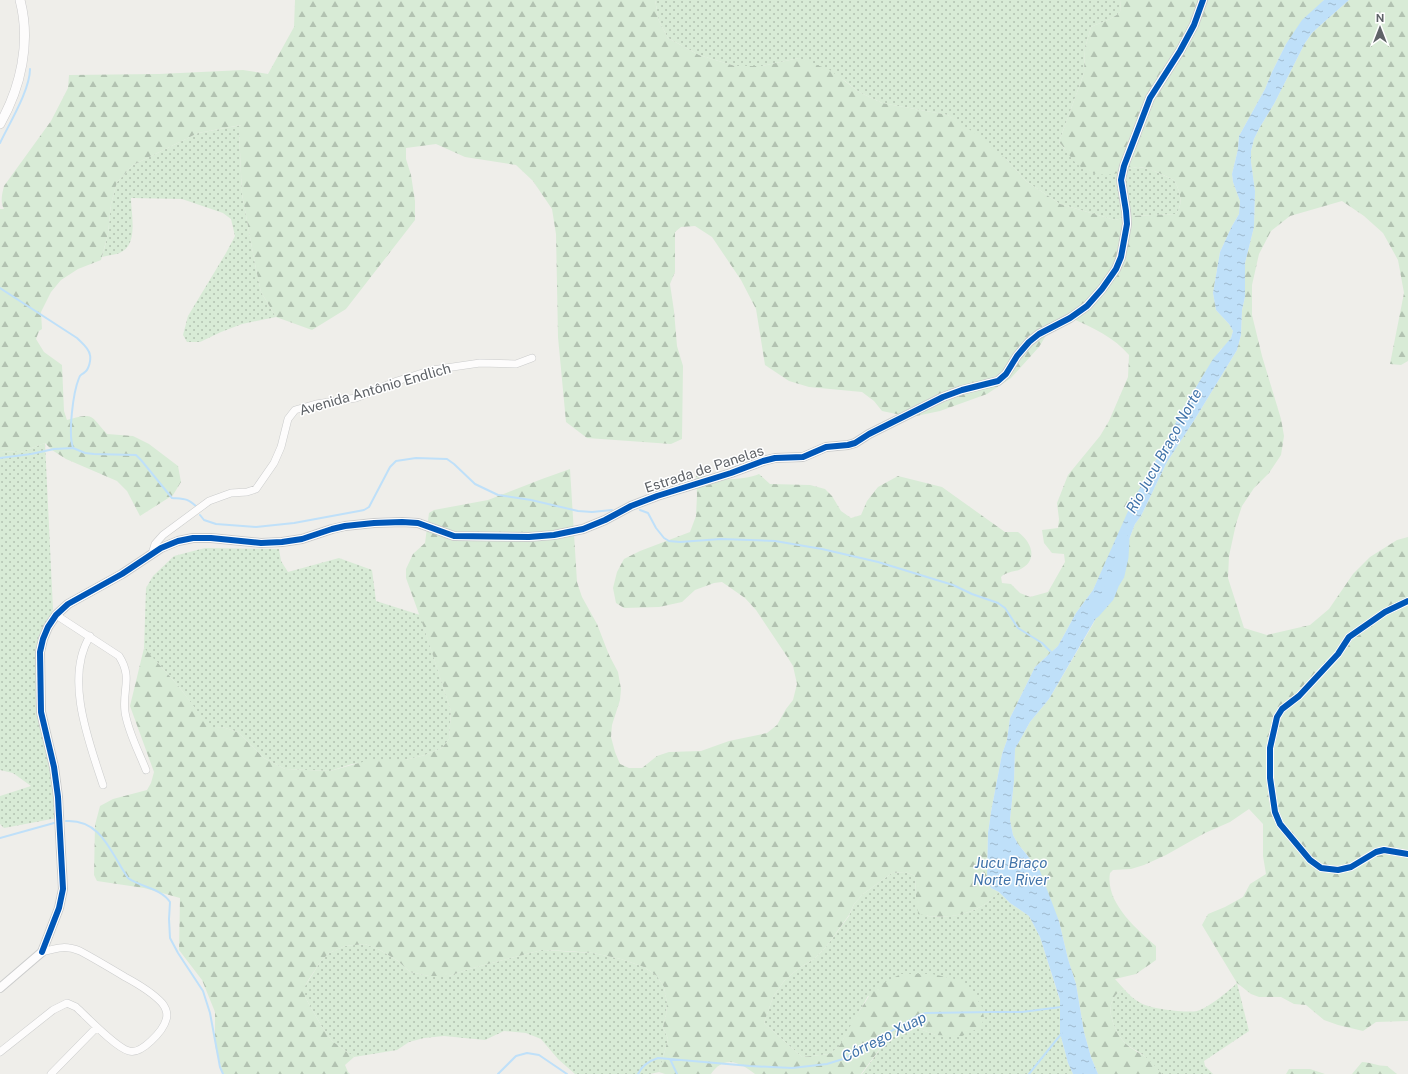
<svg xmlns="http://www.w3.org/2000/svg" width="1408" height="1074" viewBox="0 0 1408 1074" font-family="'Public Sans',sans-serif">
	<defs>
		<pattern id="grass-dots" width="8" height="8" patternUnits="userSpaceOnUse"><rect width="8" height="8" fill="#d8ebd6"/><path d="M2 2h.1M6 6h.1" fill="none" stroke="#b2c2b1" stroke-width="1.8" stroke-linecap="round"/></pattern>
		<pattern id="forest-firs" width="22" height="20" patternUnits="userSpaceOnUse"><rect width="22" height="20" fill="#d8ebd6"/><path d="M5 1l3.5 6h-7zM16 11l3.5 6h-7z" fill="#b2c2b1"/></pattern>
		<pattern id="water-ripples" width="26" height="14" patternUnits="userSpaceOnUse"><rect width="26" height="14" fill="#bfe0f9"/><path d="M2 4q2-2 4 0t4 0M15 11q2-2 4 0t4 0" fill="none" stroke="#9eb9cd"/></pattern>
	</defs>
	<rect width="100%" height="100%" fill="#efeeea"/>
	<path fill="url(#grass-dots)" d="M655,0h466l-1,12c-8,8 -19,10 -29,15l-6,21 -1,25 -25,69 18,22 50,5 11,-2 12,2 24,11c6,11 10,23 2,34l-45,2 -16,4 -55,-16 -34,-23 -19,-21 -59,-45 -66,-12 -23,-11 -14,-11 -46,-23 -37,8h-27l-36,-11 -31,-17 -9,-17z
		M242,125l-3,7 3,62 14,75 5,23 15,25 -34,7 -21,8 -21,10h-13l-4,-7 5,-19 38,-63 9,-17 -4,-17 -8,-6 -41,-14 -51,-1c0,14 7,44 -8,53 -5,4 -15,4 -21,6l6,-23 3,-30 6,-22 16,-17 65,-32z
		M45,443l8,166 -13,39 8,101 9,69 -53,10 -4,-4v-28l31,-10 -18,-13 -13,-3v-319l21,1z
		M205,548l74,1 2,12 7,11 51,-14 33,12 4,31 44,14 31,96 -2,28 -7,9 -17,7 -20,5 -53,4 -22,7 -45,-2 -21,-11 -26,-26 -16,-5 -12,2 -30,-41 -23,-26h-2l-11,-14 2,-60 7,-12 21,-20z
		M905,872l10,4 1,21 11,19c18,2 38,0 55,-10 6,-3 11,-9 17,-14l11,11 19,13 11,21 20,64v32l8,30 5,11h-211l30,-41 22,-6 22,8 -68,-39 -28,49 -10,9 -28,3 -38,-34 9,-26 11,-16 15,-13 15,-9 12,-12 23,-31 5,-12 9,-10 29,-21z
		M365,944l15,6 18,11 12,11 19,4h20l20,-7 73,-19 51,3 28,6 23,8 13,9 7,11 3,16 -1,12 -3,12 5,12 -9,33 -9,2h-75l-17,-15 -17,-20 -15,-6 -22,-2 -19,9 -41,-4 -20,2 -15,4 -12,8 -43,7 -22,-16 -10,-14 -17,-30v-11l16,-25 8,-8 16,-7z
		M1237,983l12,48 -45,30 1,5 8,8h-51c-7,-7 -13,-14 -20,-20 -6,-4 -13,-7 -18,-12 -12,-15 -23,-42 0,-53 5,6 13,13 21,16 10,4 41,8 52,6 11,-3 32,-20 40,-28z"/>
	<path fill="url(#forest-firs)" d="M295,0h360l4,21 9,17 31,17 36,11h27l37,-8 31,12 29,22 23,11 66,12 31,21 28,24 19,21 34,23 55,16 16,-4 45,-2c8,-11 4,-23 -2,-34 -11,-5 -23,-12 -35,-13 -8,0 -14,4 -21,6 -15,4 -29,1 -41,-9 -7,-6 -11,-15 -18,-22l25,-69 1,-25 6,-21c10,-5 21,-7 29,-15l1,-12h203l-38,44 -14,28 -7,17 -26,47 -1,13 -6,25 1,8 7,19 -1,13 -7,12 -12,26 -7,41 3,17 13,14 4,7 -2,7 -4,7 -6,4 -18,27 -25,41 -6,15 -28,48 -51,110 -17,23 -18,33 -23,21 -25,51 -3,22 -5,14 -11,58 -3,21 -1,45 4,10 8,4c-6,5 -11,11 -17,14 -19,11 -43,13 -64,8l-2,-17 -1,-21 -10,-4 -13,1 -29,21 -9,10 -5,11 -23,32 -12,12 -15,9 -15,13 -11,16 -9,26 38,34 28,-3 10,-9 13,-24 22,-34 26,-13h31l27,6 11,8 12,19 2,11 -3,9 -19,9 -26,-1 -22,-8 -22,6 -31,41h-106c-9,-7 -23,-17 -35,-9 -4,2 -7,6 -9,9h-46l-6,-2 9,-33 -5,-12 3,-12 1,-12 -3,-16 -7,-11 -13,-9 -23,-8 -28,-6 -26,-2 -25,-1 -73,19 -20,7h-20l-19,-4 -12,-11 -18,-11 -15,-6 -20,2 -16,7 -8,8 -12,18 -4,7v11l17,30 10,14 22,16 -9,8 3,7 2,2h-127l-8,-28v-34l-13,-32 -23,-30 1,-52 -36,-10 -47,-7 -3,-6 1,-50 5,-19 13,-7 34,-9 4,-7 3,-11 -24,-66 14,-58 9,9 2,5h2l23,26 30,40 12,-1 16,5 26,26 21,11 45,2 40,-11h35l20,-5 17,-7 7,-9 2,-28 -27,-83 -18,-50v-9l7,-15 12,-11 4,-30 5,-3 54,-10 54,-21 28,-10 7,113 5,15 15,27 12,31 9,17 3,17 -1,11 -8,25 -1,12 4,15 5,12 9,4h13l15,-12 12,-4 32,-1 28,-10 38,-8 10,-8 9,-16 7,-9 4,-16 -4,-18 -5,-8 -32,-48 -11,-12 -23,-16 -8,1 -19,7 -13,12 -23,5 -35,1 -8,-5 -3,-15 4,-16 7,-13 16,-8 50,-19 6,-16 1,-21 -1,-25c3,3 9,6 13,8 13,3 39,1 50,-4l11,10 40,1 15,4 7,7 9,15 10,7 10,-3 6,-14 11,-14 20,-11 44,11 63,45h13c14,10 21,29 1,38 -6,2 -13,2 -18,7l1,6 9,1 9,9 10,4 18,-5 17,-30 -1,-8 -12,-1 -8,-10 -2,-13 16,-2 1,-9 -2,-16 11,-28 32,-39 9,-15 19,-44 1,-22c-14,-17 -37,-28 -58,-37l-21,11 -11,18 -28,31 -24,16 -47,17 -29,6 -29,-6 -8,-10 -12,-9 -53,-5 -20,-6 -24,-16 -9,-56 -15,-29 -29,-43 -17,-11 -14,1 -6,5v40l-5,12 4,27 3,35 6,20 -1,73 -11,5 -84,-6 -21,-16 -8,-85 -2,-103 -4,-25 -19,-28 -17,-16 -51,-8 -29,-13 -30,4v11l5,16 4,26v19l-69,89 -34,21 -36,-13 -15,-25 -5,-23 -14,-75 -3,-62 2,-7 -43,8 -65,32 -16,17 -6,22 -3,30 -7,26 -23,9 -17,11 -10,12 -10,20 1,17 -3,2 -3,8 8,13 18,13 2,46 3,9c27,-7 22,-6 40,14l26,2 16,8 29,22 3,16 -8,13 -33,21 -13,-25 -10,-10 -51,-22 -14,-9 -7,-7 -24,9 -21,-1v-242h4c-4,-7 -2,-15 0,-23l47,-65 17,-33 1,-13 90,-1 84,-4 25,4 26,-47z
		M1349,0h59v361l-7,4 -11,-1 14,-71 -6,-33 -15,-27 -19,-17 -22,-15 -52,15 -19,15 -12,23 -7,31v30l10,41 19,63 3,17 -3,19 -12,18 -15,15 -12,18 -6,18 -7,32 -1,22 16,50 23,7 43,-10 19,-16 24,-35 17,-17 27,-17 11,-3v484l-32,1 -13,9 -25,-6 -14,-5 -18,-15 -12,-1 -13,-7h-22l-8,-3 -14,-11 -35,-58 6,-11 17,-7 18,-10 7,-13 16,-10 -3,-18v-32l-14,-15 -19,13 -25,11 -39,22 -22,10 -13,4 -18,1 -3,3c-5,29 26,56 46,73v14l-20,14 -21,5 9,10c-23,11 -12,38 0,53 7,8 18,11 25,18 5,4 9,10 13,14h-64l-7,-17 -7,-25 -8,-48 -8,-25 -9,-38 -31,-65 -10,-12 -5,-9 -3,-15 4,-39 1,-32 15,-27 19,-23 43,-73 14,-27 29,-75 6,-8 26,-54 28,-43 42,-69 4,-15 1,-25 3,-13v-34l9,-36 1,-36 -4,-29v-11l3,-12 6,-12 14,-23 31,-61 7,-10 11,-10z
		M1362,1062c8,0 15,4 25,4l10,8h-45z
		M1289,1069h21l15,5h-39z"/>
	<path fill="url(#water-ripples)" d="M1324,0h25l-26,23 -11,10 -7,10 -31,61 -14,23 -6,12 -3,12v11l4,29 -1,36 -9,36v34l-3,13 -1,25 -4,15 -42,69 -28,43 -26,54 -6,8 -29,75 -7,14 -50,86 -19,23 -15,27 -1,32 -4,39 3,15 5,9 22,27 19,50 9,38 8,25 8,48 7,25 7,17h-25l-5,-11 -8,-30v-33l-20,-63 -11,-21 -19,-13 -11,-11 -8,-4 -4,-10 1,-45 3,-21 11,-58 5,-14 3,-22 25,-51 23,-21 18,-33 17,-23 40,-90 39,-68 6,-15 35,-58 18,-21 2,-7 -4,-7 -13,-14 -3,-17 7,-41 12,-26 7,-12 1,-13 -7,-19 -1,-8 6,-25 1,-13 26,-47 7,-17 14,-28 16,-24z"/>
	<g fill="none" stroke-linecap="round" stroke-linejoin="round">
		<path stroke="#bfe0f9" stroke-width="2" d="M0,143c9,-19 30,-53 30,-74
			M0,288l77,50c5,5 12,10 13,17 1,5 -1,14 -5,17 -3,3 -5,2 -6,6 -6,15 -11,55 -6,70
			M0,458l31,-4 23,-5 19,-1 12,5 9,1 42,1 5,5 31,38c13,1 15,0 25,9
			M640,510l8,3 8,15 8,10 5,3 11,1 41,-3 54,2 47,8 56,13 75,23 19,9 26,9 7,5 13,20 24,15 11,11
			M200,515l4,5 12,4 40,3 38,-4 65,-12 5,-1 5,-3 21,-40 6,-6 20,-3 31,1 7,5 21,20 23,11 33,5 47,11 14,1 20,-2
			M66,821c36,-2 45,33 62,57 12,9 33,10 42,24l-1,17 1,19 8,15 25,38 7,22 10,54 3,7
			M0,838l54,-15
			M670,1059l7,15
			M498,1074l18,-18 11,-3 12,2 28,19
			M638,1074c4,-9 11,-13 20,-16l92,8 42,2 35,-4 16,-5 76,-44 7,-2 67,-1h29l39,-5
			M1029,1074l33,-41"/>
		<path stroke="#bfe0f9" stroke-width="13" d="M1094,612l14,-16 5,-13 5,-8 4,-18 1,-17"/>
		<defs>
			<path id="minor" d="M152,554l3,-10 8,-9 46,-34 22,-8 16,-1 9,-3 18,-26 7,-16 7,-28 7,-9 21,-6 40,-6 41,-17 35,-11 48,-7 36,1 16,-6
				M1408,601l-23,11 -36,25 -11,17 -39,42 -17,13 -5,8 -7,31v30l5,34 5,12 30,36 11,8 17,2 13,-3 25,-15 8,-2 24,4
				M56,615l63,41c14,22 3,33 6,56 3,20 14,40 21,58
				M90,636c-26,42 -1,106 13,149
				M0,1052l53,-42 14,-7 9,4c11,10 40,41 53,44 12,4 34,-20 37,-31 2,-6 0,-12 -4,-17 -10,-11 -24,-19 -37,-26 -15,-9 -30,-18 -45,-26 -15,-6 -23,-3 -38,1
				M51,1074l46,-47"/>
			<path id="tertiary" d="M0,988l42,-36 17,-44 4,-19 -5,-92 -4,-30 -13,-55 -1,-60 3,-13 5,-12 8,-12 12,-11 54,-30 39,-26 17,-7 15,-3h18l50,5 21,-1 20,-3 30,-10 13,-3 29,-3 28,-1 16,1 36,13 75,1 25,-2 29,-6 22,-9 26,-14 26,-10 74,-23 32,-12 12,-3 28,-1 23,-10 22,-2 7,-2 14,-9 74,-37 19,-7 36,-9 8,-7 11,-18 12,-14 10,-8 31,-16 17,-12 15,-17 14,-20 5,-12 6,-33 -1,-13 -5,-31 3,-14 26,-68 30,-47 14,-26 9,-25"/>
			<path id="secondary" d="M0,124c21,-37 31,-82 20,-124"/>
		</defs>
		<use href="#minor" stroke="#cbcccc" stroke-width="8"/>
		<use href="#tertiary" stroke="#cbcccc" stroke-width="10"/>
		<use href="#secondary" stroke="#cacacb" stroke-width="10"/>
		<use href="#minor" stroke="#fdfcfc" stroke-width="7"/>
		<use href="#tertiary" stroke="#fdfcfc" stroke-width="8"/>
		<use href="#secondary" stroke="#fdfcfc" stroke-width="9"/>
		<defs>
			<path id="cycleway" d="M1408,601l-23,11 -36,25 -11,17 -39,42 -17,13 -5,8 -7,31v30l5,34 5,12 30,36 11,8 17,2 13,-3 25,-15 8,-2 24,4
				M42,952l17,-44 4,-19 -5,-92 -4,-30 -13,-55 -1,-60 3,-13 5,-12 8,-12 12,-11 54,-30 39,-26 17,-7 15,-3h18l50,5 21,-1 20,-3 30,-10 13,-3 29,-3 28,-1 16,1 36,13 75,1 25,-2 29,-6 22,-9 26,-14 26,-10 74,-23 32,-12 12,-3 28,-1 23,-10 22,-2 7,-2 14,-9 74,-37 19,-7 36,-9 8,-7 11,-18 12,-14 10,-8 31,-16 17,-12 15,-17 14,-20 5,-12 6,-33 -1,-13 -5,-31 3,-14 26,-68 30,-47 14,-26 9,-25"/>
		</defs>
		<use href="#cycleway" stroke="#fff" stroke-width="8"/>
		<use href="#cycleway" stroke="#0057b8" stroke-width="6"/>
	</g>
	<g text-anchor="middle" stroke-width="3" stroke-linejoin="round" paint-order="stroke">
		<g font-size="14" fill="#5f6368" stroke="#fff">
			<text transform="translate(375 389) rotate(-16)" y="5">Avenida Antônio Endlich</text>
			<text transform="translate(704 469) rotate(-18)" y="5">Estrada de Panelas</text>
		</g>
		<g font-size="15" font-style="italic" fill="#4174aa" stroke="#fff">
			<text transform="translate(1164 451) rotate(-61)" y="5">Rio Jucu Braço Norte</text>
			<text x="1011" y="868">Jucu Braço<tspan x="1011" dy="17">Norte River</tspan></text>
			<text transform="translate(884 1037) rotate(-27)" y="5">Córrego Xuap</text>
		</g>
	</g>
	<g transform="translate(1380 28)" stroke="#ffffff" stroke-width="3" paint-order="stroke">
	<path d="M0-3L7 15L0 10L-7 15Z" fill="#5f6368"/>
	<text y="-6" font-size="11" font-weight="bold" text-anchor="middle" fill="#5f6368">N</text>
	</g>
</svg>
